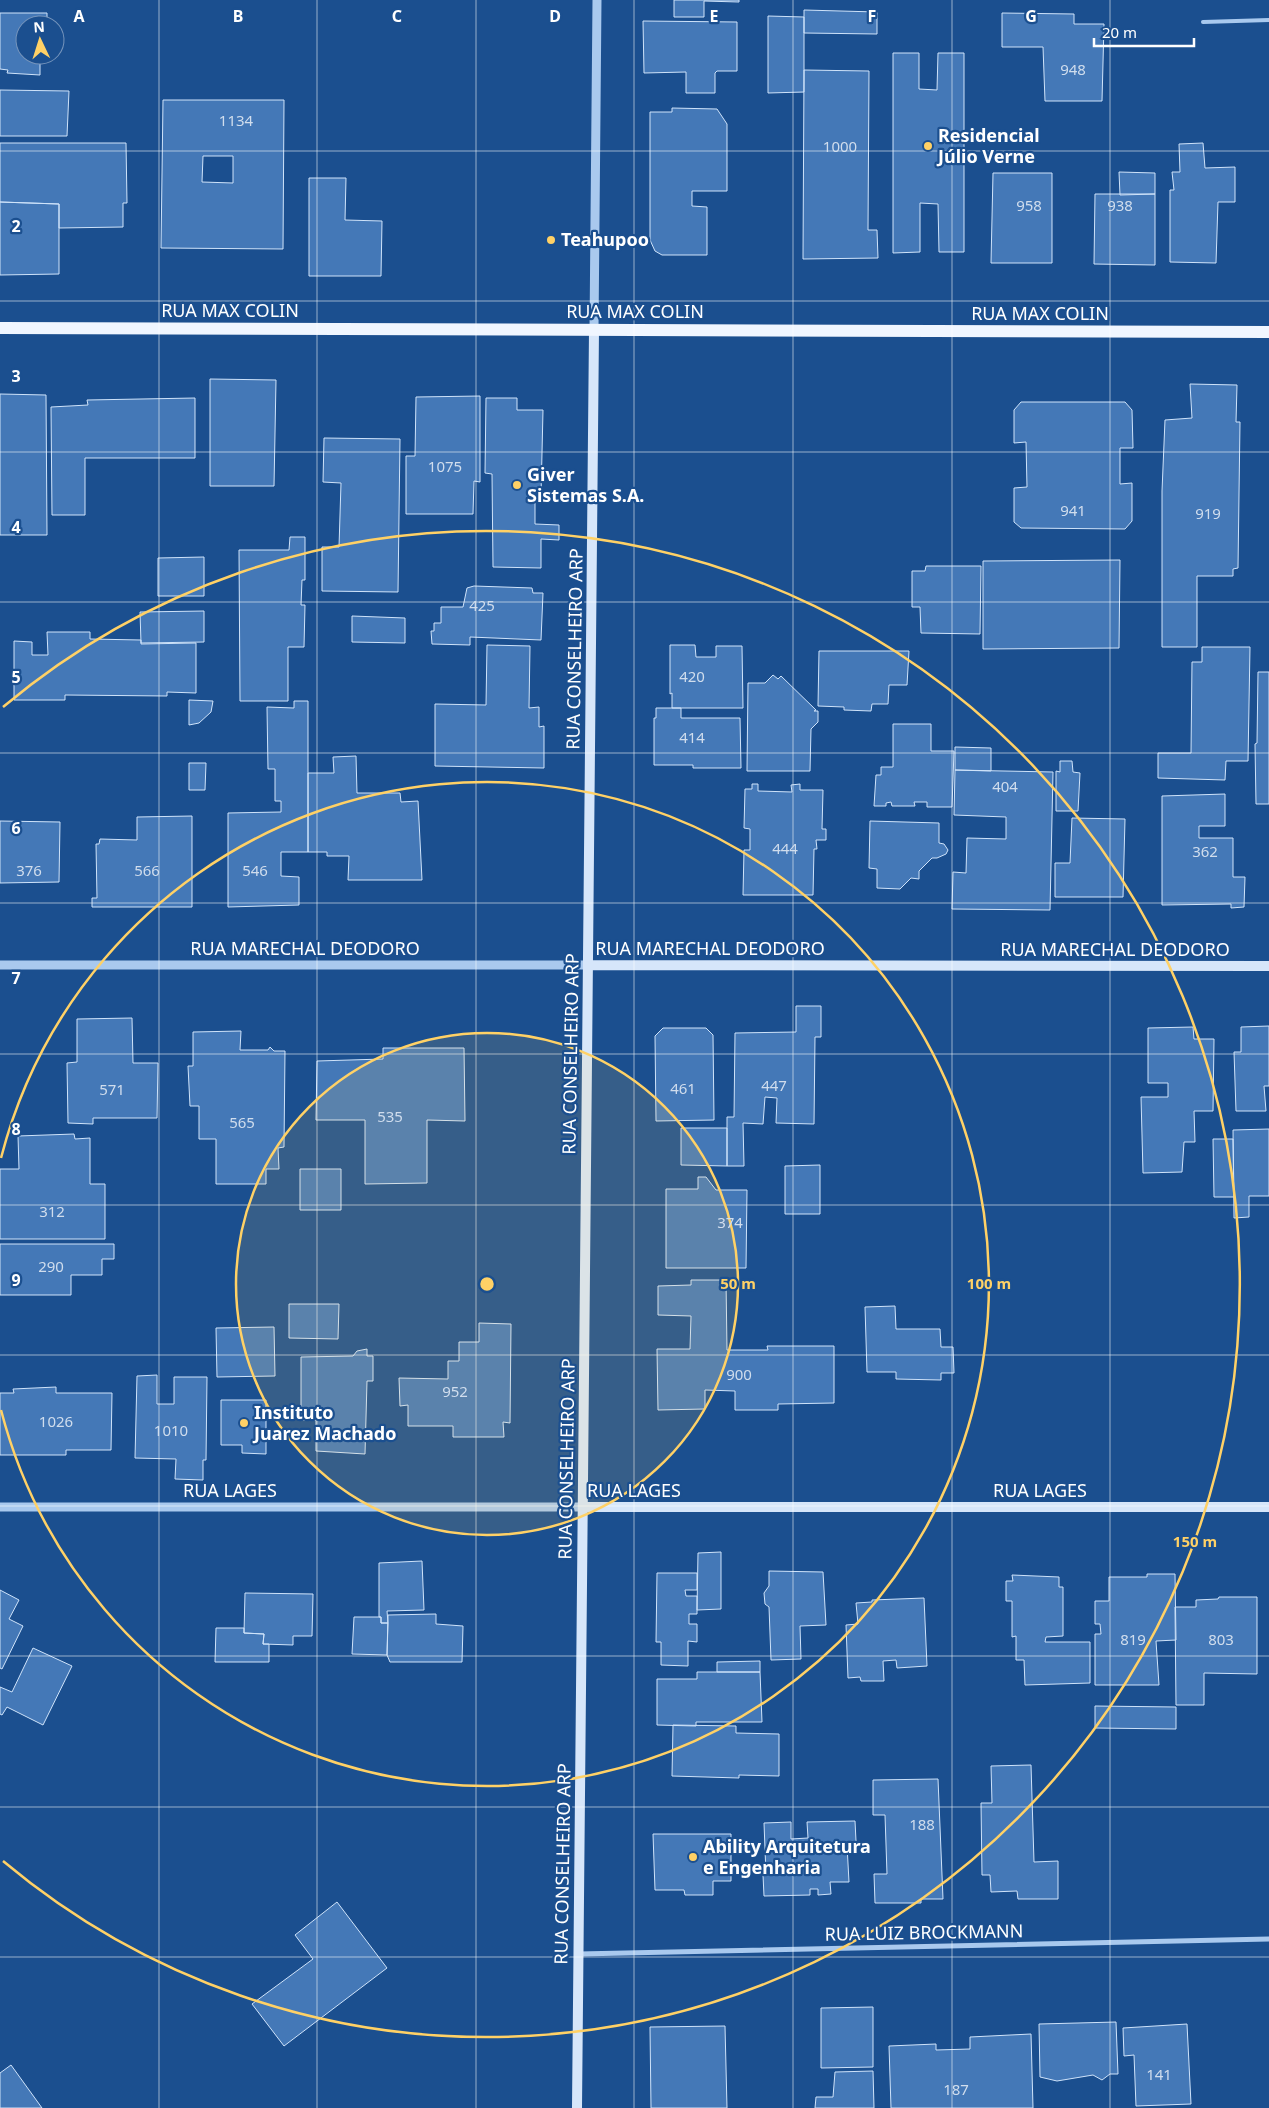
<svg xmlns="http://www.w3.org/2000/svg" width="1269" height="2108" viewBox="0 0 1269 2108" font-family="'Noto Sans',sans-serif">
	<rect width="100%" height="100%" fill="#1b4f8f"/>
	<path fill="#4478b7" stroke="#cfe3fa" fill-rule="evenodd" d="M674,0h65v2l-35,-1v16h-30z
		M804,10l73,2v22l-73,-1z
		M0,13h47v12h-22v30h15v20l-33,-2 1,-3 -8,-1z
		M1002,13l72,1v10h30l-2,77h-57l-2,-54h-41z
		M768,16l36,1v75l-36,1z
		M643,21l94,1v49h-20l-2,2v20h-29v-21l-42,1z
		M893,53h26v36l18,1 1,-37h26v199h-25l-1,-48 -18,-1v49l-27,1z
		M804,70l65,1 -1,159h9l1,28 -75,1z
		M0,90l69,1 -2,45h-67z
		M163,100h121l-1,149 -122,-1zM203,156h30v27l-31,-1z
		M672,108l45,1 10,15v67h-35v15l15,1v48h-45l-7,-4 -5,-11v-128h22z
		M0,143h126l1,60h-4v24l-64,1v-24l-59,-2z
		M1203,143l2,25 30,-1v35h-17l-2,61 -46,-1v-72h4l-2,-18h8l-1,-28z
		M1119,172l36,1v21l-35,1z
		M993,173h59v90h-61z
		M309,178h37l-1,42 37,1 -1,55h-72z
		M1095,194h60v71l-61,-1z
		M0,202l59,2v70l-59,1z
		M210,379l66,1 -2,106h-64z
		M1190,384l47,1 -1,37h4l-2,146 -5,1v7h-36v71h-35v-156l3,-71 27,-2z
		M0,394l46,1 1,140h-47z
		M480,396v86l-6,-1 -1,33h-67v-58h9l1,-59z
		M195,398v60h-110v57h-33l-1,-108 37,-2 -1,-5z
		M486,398h31v12h26l-2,86h-6v28l24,1v15l-18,-1v29l-48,-1 -1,-93 -7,-1z
		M1021,402h104l7,8 1,38h-13v36l12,-1v38l-7,8 -104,-1 -7,-6v-34l13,-1 -1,-45 -12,1v-33z
		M324,438l76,1 -2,153 -76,-1v-44h17l2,-64 -18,-1z
		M290,537h15v43h-3l-1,25h4l-1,42h-16v54h-48l-1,-151h50z
		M204,557v39h-46v-38z
		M1120,560l-1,88 -136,1v-88z
		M926,566h55l-1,68 -59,-1 -1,-26h-8v-36h13z
		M474,586l58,2 1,5h10l-2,47 -71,-3v8l-38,-1 -1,-13h3v-8h7v-16h22l4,-19z
		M204,611v31l-63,1 -1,-31z
		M352,616l53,2v25l-53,-1z
		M47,632h43v7l51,1v4l55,-1v50l-29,-1v4l-102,-1v5h-51v-59l18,1v13h16z
		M487,645l43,1 -1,62 10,-1v20l5,-1v42l-109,-2v-62l51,1z
		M670,645h25l1,12h20v-11h26l1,62h-71v-15l-2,1z
		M1202,647h48l-2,114h-22l-1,19 -67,-2v-25h33l1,-91h10z
		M819,651h90l-2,34h-18l-1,19h-16l-1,7 -27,-1v-3l-26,-1z
		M1258,672h11v132h-13l-1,-60 2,-1z
		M773,675l5,4 3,-3 35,34 -2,1h4v11l-7,7 -1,42h-63l1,-88h17z
		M189,700l24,1 -2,11 -12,11 -10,2z
		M294,701h14v151h-27v24l18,1v28l-71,2v-94l53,-1v-11h-6v-32h-7l-1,-62 27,1z
		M656,708h25v10h59l1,50h-48v-3h-39v-47h2z
		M893,724h38v27h23l-2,56h-25v-5h-13l1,4h-23l-1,-4 -5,1v3h-12l2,-31h5v-8h12z
		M955,747l36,1v23l-36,-1z
		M356,756l1,37h43l1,9 17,-1 4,79h-74l1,-24h-22v-4h-19v-79h26l-1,-16z
		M1060,761h12l1,11 7,1 -2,38h-22v-40l4,1z
		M189,763h17l-1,27h-16z
		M955,770l98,2 -3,138 -98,-1 1,-37 13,1 1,-35 39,1v-22l-52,-2z
		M752,784h6v7l34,1 -1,-7 9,-1v6h23l-1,39h4v11h-10l1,9h-3l-1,46h-70l1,-45h6v-21l-6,-1 1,-39h7z
		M1225,794v32h-26v12h34v39h12l-1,30 -13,1v-4l-69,1v-109z
		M192,816v91h-100v-9h5l-1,-54h3l1,-5 37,1v-23z
		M1072,818l53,1 -2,78h-68v-34h15z
		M0,821l60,1 -1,60 -59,1z
		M870,821l69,2v20l5,1 4,6 -2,4 -9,4h-5l-13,13v8l-8,-1 -11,11 -23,-1v-19l-8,-1z
		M796,1006h25v31h-6l-1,87 -38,-1 1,-25 -12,-1 -2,27 -20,-1 1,43h-17v-49h7l1,-84 61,-1z
		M132,1018l1,45h25l-1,55h-64v6l-25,-1 -1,-60 10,-1v-43z
		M1269,1026v60h-5l2,25h-30l-2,-59h7v-25z
		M1193,1027l1,12h20l-1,72h-19l1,31h-11l-2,30 -39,1 -2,-76h27v-14h-20v-55z
		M663,1028h43l7,7 1,85 -58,1 -1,-85z
		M241,1031l-1,19h28l2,-3 4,4h11l-1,96 -6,1 1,21h-13v15h-50v-45h-17v-33h-9l-2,-40h5v-34z
		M383,1048h81l1,73 -38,-1v63l-62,1v-64h-49l1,-59 66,-2z
		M681,1128h46v38l-46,-1z
		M1269,1129v67h-20v21l-15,1 -1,-88z
		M74,1134l1,5 15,-1v46h15v55h-105v-70h19l-1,-33z
		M1213,1139h20l1,58h-20z
		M820,1165v49h-35v-48z
		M300,1169h41v41h-41z
		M698,1177h8l10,13h31l-1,78h-80v-79h32z
		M0,1244h114v15h-12v16h-31v20h-71z
		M691,1280h35l1,70h41l-1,-4h67v57l-56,1v6h-43v-19l-30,-1v19l-47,1 -1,-61h33l1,-33 -33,-1v-29l33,-1z
		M289,1304h50l-1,35 -49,-1z
		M895,1306l1,23h44l1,18h12l1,26h-13v7l-45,-1v-7h-29l-2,-65z
		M479,1323l32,1 -1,99 -7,-1 1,15h-51v-11h-45v-21l-8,1 -1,-28 49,1v-18h11v-19h20z
		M274,1327l1,49 -58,1 -1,-49z
		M367,1349v7h6v25h-6l-2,73 -49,-3v-31h-15v-63l52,-1 4,-5z
		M157,1375v29h17v-27h33l-1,83h-3v20l-28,-1 1,-20 -41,-1 2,-82z
		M56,1387v6h56l-1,57h-45v5h-66v-62h14l-1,-4z
		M221,1400h45v54l-24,-1v-8h-21z
		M721,1552v57l-24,1 1,-57z
		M422,1561l2,49 -37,1 1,12h-7v-6h-2v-54z
		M769,1571l54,1 3,53 -26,1 1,33 -30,1 -2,-53 -4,-3 -1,-11 5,-7z
		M657,1573h40v17h-12l1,6h11v18h-8v10h8v18l-9,-1v25l-27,-1v-23h-5z
		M1147,1574h28l1,66 -20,1 3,44h-64v-51h6l-1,-10h-5v-23h14v-24h38z
		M1012,1575l47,2v10h4v49l-17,1 -1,5h45v41l-65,2 -1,-25h-8v-24l-4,1v-36h-6v-20h7z
		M0,1590l19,10 -10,19 14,7 -21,43 -2,-1z
		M245,1593l68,1 -1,42h-19v9l-30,-1 1,-10 -20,-1z
		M1219,1597h38v77l-53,-1v32h-28l-1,-98h21v-7l22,-1z
		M924,1598l3,68 -30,2 -1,-8 -13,1 1,20h-23l-1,-4 -12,1 -2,-53 12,-1 -2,-21 16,-1v-2z
		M436,1614v10l27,2 -1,36h-72l-3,-7 1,-40z
		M354,1617h27v6h7l-1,32 -35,-1z
		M216,1628h28v5l20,1 -1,10h6v18h-54z
		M33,1648l39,18 -29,59 -36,-18 -5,8 -2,-1v-27l12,5z
		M760,1661v11h-43v-10z
		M697,1672h63l2,50h-66v4l-39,-1v-46h40z
		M1095,1706l81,1v22l-81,-1z
		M673,1725l63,1v7l43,1v42l-40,-1v3l-67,-2z
		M1031,1765l3,97 24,-1v38h-40l-1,-8 -26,1 -1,-17h-8l-1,-72h11l-1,-37z
		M938,1779l5,120h-22v4h-46l-1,-29h13l-2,-59h-12v-35z
		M855,1821l1,20 -5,4h-4l2,37h-19l1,12 -13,1v-6h-8v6l-46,1 -1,-21h3l-2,-52 27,-1v17l17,-1 -1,-16z
		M653,1834h78v47h-18v14h-28l-1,-5h-29z
		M337,1902l50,66 -103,78 -32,-42 61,-45 -18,-24z
		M873,2007v60l-52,1v-60z
		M1116,2022l2,52h-8l-8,6 -9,-5 -36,6 -17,-4 -1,-53z
		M1187,2024l4,80 -55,2 -2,-51 -10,1 -1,-28z
		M725,2026l2,82h-76l-1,-81z
		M1031,2034l2,74h-142l-2,-62 47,-2v6l34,-1v-12z
		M11,2065l31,43h-42v-35z
		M873,2071l1,37h-59l1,-11h17l2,-25z"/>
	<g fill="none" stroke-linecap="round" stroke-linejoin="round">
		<path stroke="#a9c9ee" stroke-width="4" d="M1203,22l66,-2"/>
		<path stroke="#a9c9ee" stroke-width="5" d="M579,1954l690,-15"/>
		<path stroke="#a9c9ee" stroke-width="9" d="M594,330l3,-330
			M0,965h588
			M0,1507h583"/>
		<path stroke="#d6e6fa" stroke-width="10" d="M588,965l681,1
			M583,1507h686
			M577,2108l17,-1778"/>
		<path stroke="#f0f6ff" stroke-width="12" d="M0,328l1269,4"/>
	</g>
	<path fill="none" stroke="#fff" stroke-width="1" stroke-opacity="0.55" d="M159,0v2108M317,0v2108M476,0v2108M634,0v2108M793,0v2108M952,0v2108M1110,0v2108M0,151h1269M0,301h1269M0,452h1269M0,602h1269M0,753h1269M0,903h1269M0,1054h1269M0,1205h1269M0,1355h1269M0,1506h1269M0,1656h1269M0,1807h1269M0,1957h1269"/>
	<circle cx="487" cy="1284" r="251" fill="#ffd166" fill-opacity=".12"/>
	<g fill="none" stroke="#ffd166" stroke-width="2.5">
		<circle cx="487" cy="1284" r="251"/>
		<path d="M1 1158A502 502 0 1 1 1 1410"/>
		<path d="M3 707A753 753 0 1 1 3 1861"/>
	</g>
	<g fill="#ffd166" stroke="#1b4f8f" stroke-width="2">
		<circle cx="928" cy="146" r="5"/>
		<circle cx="551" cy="240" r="5"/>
		<circle cx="517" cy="485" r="5"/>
		<circle cx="244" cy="1423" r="5"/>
		<circle cx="693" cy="1857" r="5"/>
	</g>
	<g text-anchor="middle" stroke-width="4.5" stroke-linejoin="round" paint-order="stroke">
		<g font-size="15" fill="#d0dded">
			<text x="1073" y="75">948</text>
			<text x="236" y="126">1134</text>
			<text x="840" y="152">1000</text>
			<text x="1029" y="211">958</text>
			<text x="1120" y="211">938</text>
			<text x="445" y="472">1075</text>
			<text x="1073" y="516">941</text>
			<text x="1208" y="519">919</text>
			<text x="482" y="611">425</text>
			<text x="692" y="682">420</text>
			<text x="692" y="743">414</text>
			<text x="1005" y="792">404</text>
			<text x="785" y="854">444</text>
			<text x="1205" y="857">362</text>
			<text x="29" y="876">376</text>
			<text x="147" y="876">566</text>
			<text x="255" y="876">546</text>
			<text x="774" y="1091">447</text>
			<text x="683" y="1094">461</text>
			<text x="112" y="1095">571</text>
			<text x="390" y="1122">535</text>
			<text x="242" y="1128">565</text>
			<text x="52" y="1217">312</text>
			<text x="730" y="1228">374</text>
			<text x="51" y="1272">290</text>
			<text x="739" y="1380">900</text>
			<text x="455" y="1397">952</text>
			<text x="56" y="1427">1026</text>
			<text x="171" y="1436">1010</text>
			<text x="1133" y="1645">819</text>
			<text x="1221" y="1645">803</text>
			<text x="922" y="1830">188</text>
			<text x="1159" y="2080">141</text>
			<text x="956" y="2095">187</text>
		</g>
		<g font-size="18" font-weight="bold" fill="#fff" stroke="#1b4f8f" text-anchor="start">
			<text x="938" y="142">Residencial<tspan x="938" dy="21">Júlio Verne</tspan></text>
			<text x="561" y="246">Teahupoo</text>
			<text x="527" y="481">Giver<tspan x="527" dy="21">Sistemas S.A.</tspan></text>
			<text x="254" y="1419">Instituto<tspan x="254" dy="21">Juarez Machado</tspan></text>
			<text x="703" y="1853">Ability Arquitetura<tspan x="703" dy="21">e Engenharia</tspan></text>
		</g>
		<g font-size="18" fill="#fff" stroke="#1b4f8f">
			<text x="230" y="317">RUA MAX COLIN</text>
			<text x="635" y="318">RUA MAX COLIN</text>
			<text x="1040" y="320">RUA MAX COLIN</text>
			<text transform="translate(575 649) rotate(-89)" y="6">RUA CONSELHEIRO ARP</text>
			<text x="305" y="955">RUA MARECHAL DEODORO</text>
			<text x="710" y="955">RUA MARECHAL DEODORO</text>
			<text x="1115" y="956">RUA MARECHAL DEODORO</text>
			<text transform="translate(571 1054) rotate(-89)" y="6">RUA CONSELHEIRO ARP</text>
			<text transform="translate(567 1459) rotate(-89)" y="6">RUA CONSELHEIRO ARP</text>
			<text x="230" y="1497">RUA LAGES</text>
			<text x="634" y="1497">RUA LAGES</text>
			<text x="1040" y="1497">RUA LAGES</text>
			<text transform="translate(563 1864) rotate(-89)" y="6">RUA CONSELHEIRO ARP</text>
			<text transform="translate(924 1933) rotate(-1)" y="6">RUA LUIZ BROCKMANN</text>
		</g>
	</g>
	<g font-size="16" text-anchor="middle" font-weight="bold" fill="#fff" stroke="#1b4f8f" stroke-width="4.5" stroke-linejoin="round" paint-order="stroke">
		<text x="79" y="22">A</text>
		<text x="238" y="22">B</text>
		<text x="397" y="22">C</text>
		<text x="555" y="22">D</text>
		<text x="714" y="22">E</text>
		<text x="872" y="22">F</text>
		<text x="1031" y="22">G</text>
		<text x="16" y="232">2</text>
		<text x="16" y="382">3</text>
		<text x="16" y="533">4</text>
		<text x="16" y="683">5</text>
		<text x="16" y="834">6</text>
		<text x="16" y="984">7</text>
		<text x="16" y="1135">8</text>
		<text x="16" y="1286">9</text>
	</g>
	<circle cx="487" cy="1284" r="8" fill="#ffd166" stroke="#1b4f8f" stroke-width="2.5"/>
	<g font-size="15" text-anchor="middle" font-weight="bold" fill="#ffd166" stroke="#1b4f8f" stroke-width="4.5" stroke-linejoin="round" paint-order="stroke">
		<text x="738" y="1289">50 m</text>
		<text x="989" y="1289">100 m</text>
		<text x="1195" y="1547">150 m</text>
	</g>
	<g transform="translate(40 40) rotate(356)"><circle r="24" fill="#1b4f8f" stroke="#7695bc"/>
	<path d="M0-4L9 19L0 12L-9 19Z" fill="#ffd166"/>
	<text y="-8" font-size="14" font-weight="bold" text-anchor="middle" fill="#ffffff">N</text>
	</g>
	<path d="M1094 38v8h100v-8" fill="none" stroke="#ffffff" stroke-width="2.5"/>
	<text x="1102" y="38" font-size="15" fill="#ffffff" stroke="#1b4f8f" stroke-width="4" paint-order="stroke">20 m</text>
</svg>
